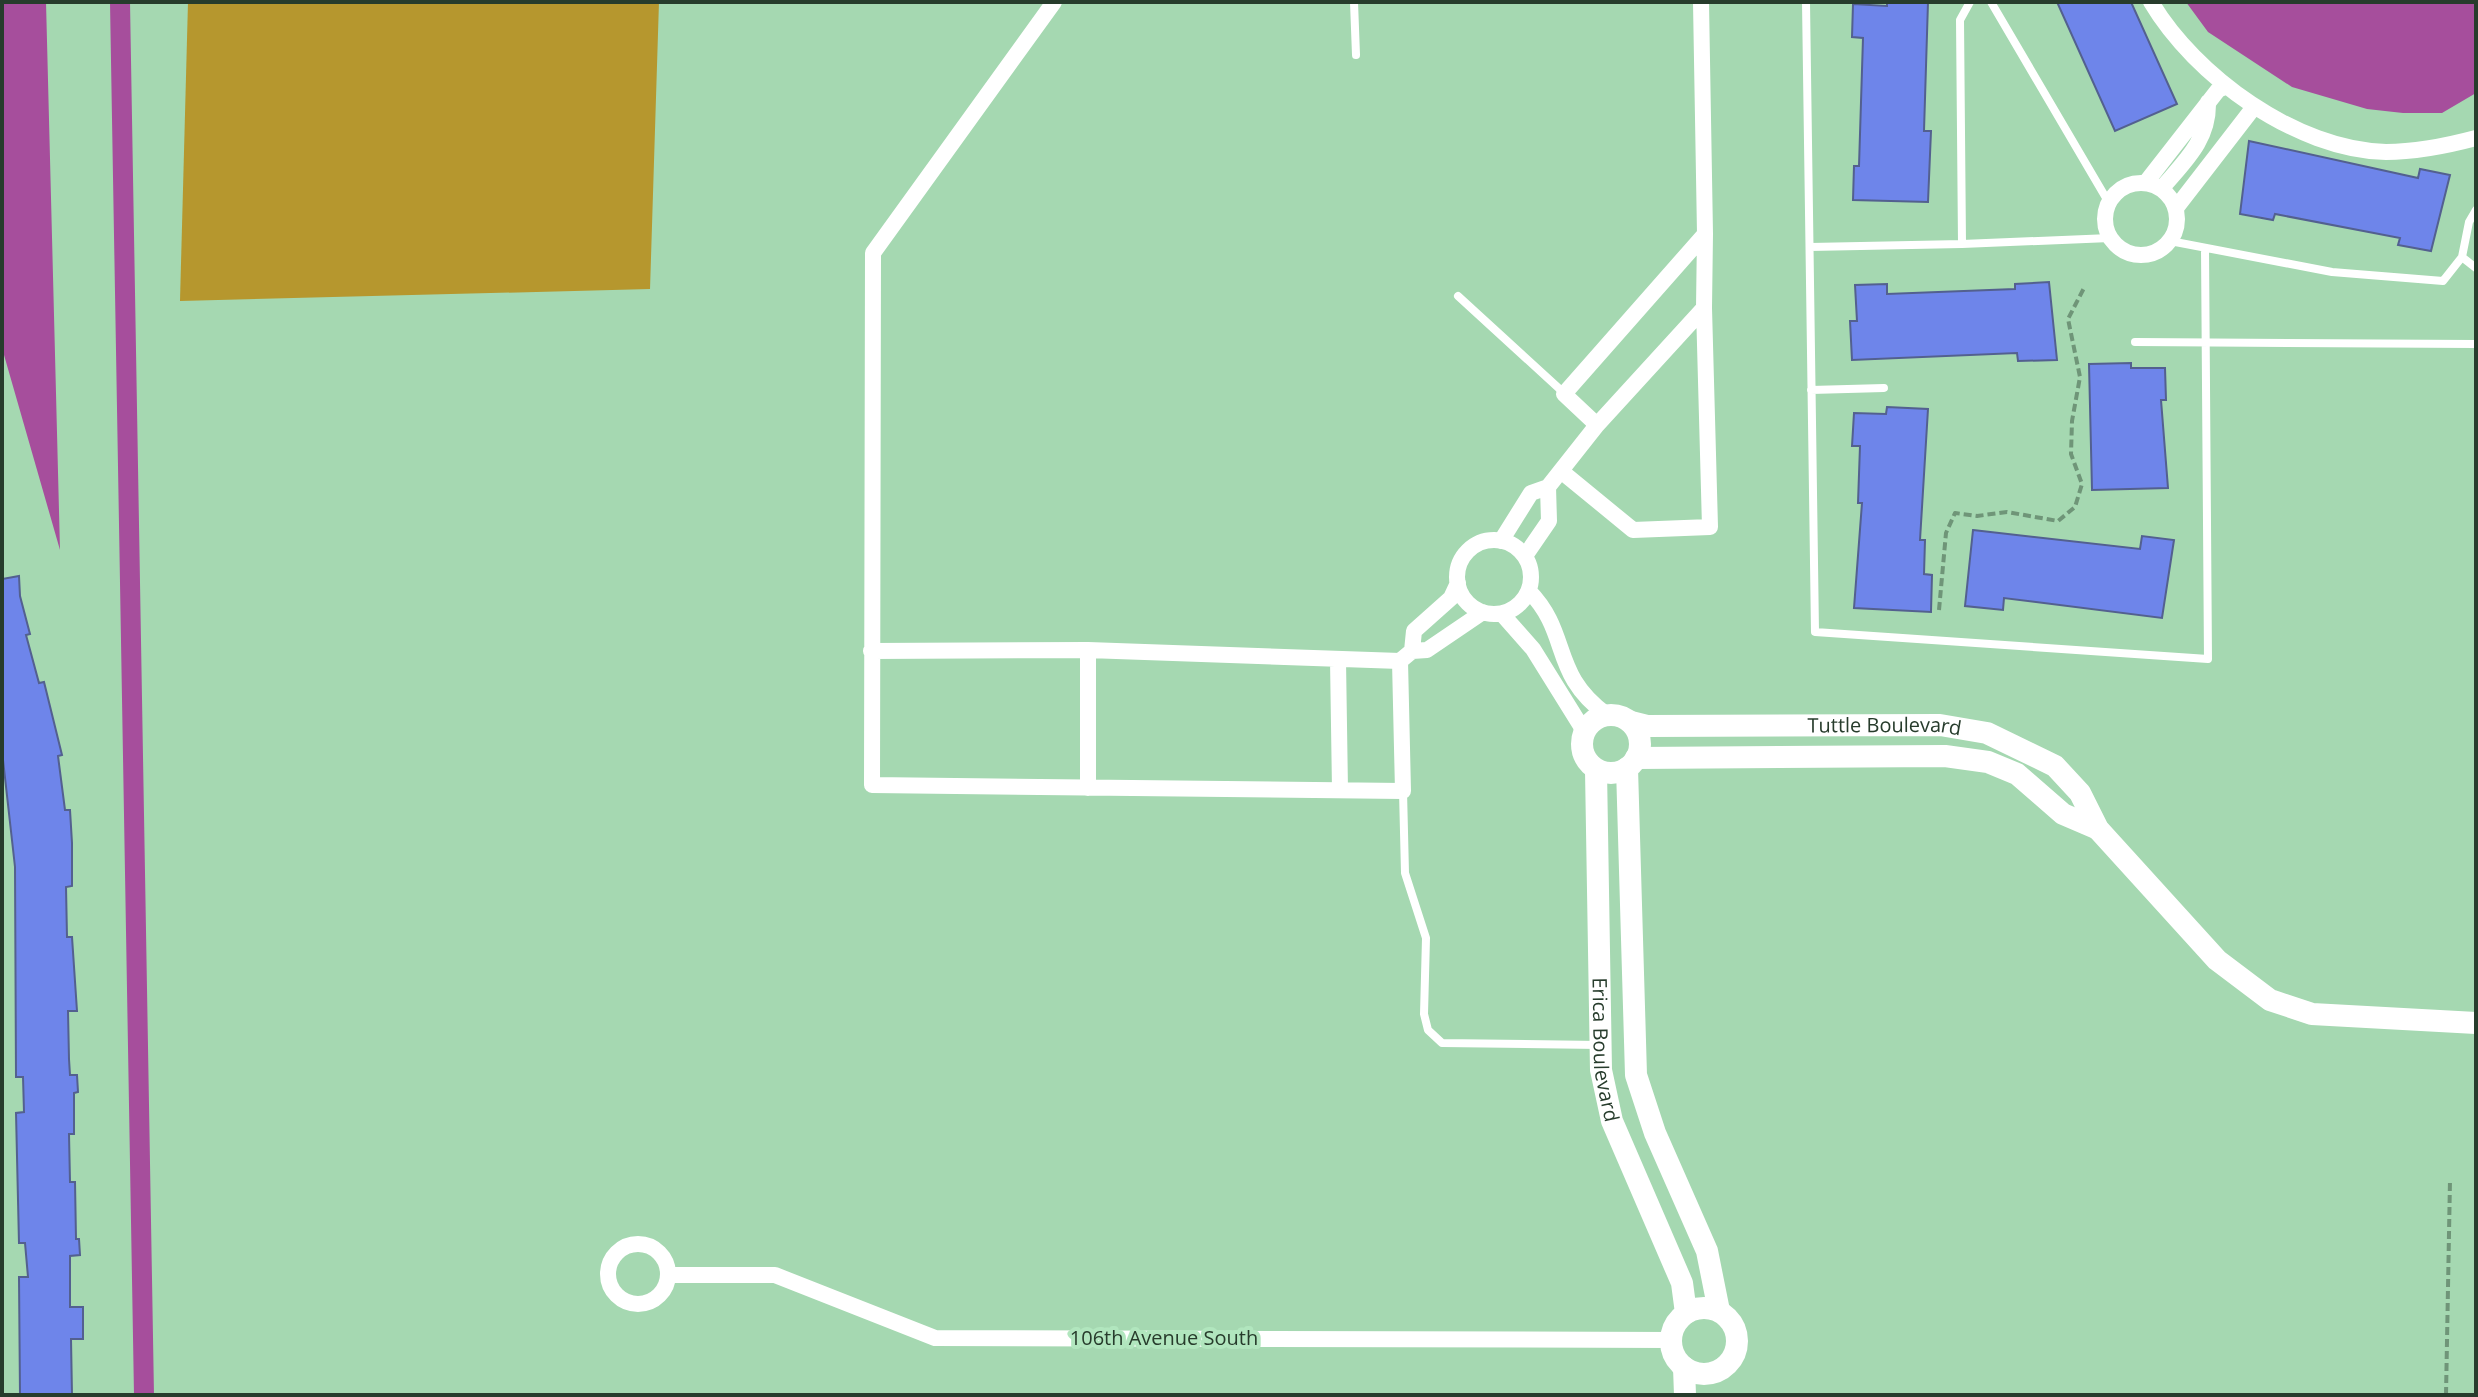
<svg xmlns="http://www.w3.org/2000/svg" width="2478" height="1397" font-family="'Open Sans',sans-serif">
	<style>
		.green { fill: #b6972e }
		.water { fill: #a64e9c }
		.lines { fill: none; stroke-linecap: round; stroke-linejoin: round }
		.canal { stroke: #a64e9c; stroke-width: 20 }
		.building { fill: #6e85ea; stroke: #53608f; stroke-width: 2 }
		.path { stroke: #6f9578; stroke-width: 4; stroke-dasharray: 8 4; stroke-linecap: butt }
		.lane { stroke: #fff; stroke-width: 8 }
		.street { stroke: #fff; stroke-width: 16 }
		.secondary { stroke: #fff; stroke-width: 22 }
		.labels { text-anchor: middle; stroke-width: 8; stroke-linejoin: round; paint-order: stroke }
		.street-label { font-size: 20px; fill: #273c2c; stroke: #b1e6be }
	</style>
	<rect width="100%" height="100%" fill="#a5d8b1"/>
	<path class="green" d="M188,2H659L650,289L180,301Z"/>
	<path class="water" d="M2,2H46L60,550L2,348Z
		M2186,2H2476V93L2442,113H2403L2367,109L2292,87L2208,32Z"/>
	<g class="lines">
		<path class="canal" d="M120,2L144,1395"/>
	</g>
	<path class="building" d="M1887,2H1928L1924,131H1931L1928,202L1853,200L1854,166H1859L1863,38L1852,37L1853,4L1887,6Z
		M2057,2H2131L2177,104L2115,131Z
		M2249,141L2418,178L2420,169L2450,175L2431,251L2398,245L2400,238L2275,214L2273,220L2240,214Z
		M2049,282L2057,360L2018,361L2017,353L1852,360L1850,321H1857L1855,285L1887,284V294L2015,289V284Z
		M2131,363V368H2165L2166,400H2161L2168,488L2092,490L2089,364Z
		M1887,407L1928,409L1920,540H1925L1924,574L1932,575L1931,612L1854,608L1862,503H1858L1860,446H1852L1854,413L1886,414Z
		M1973,530L2140,549L2142,536L2174,540L2162,618L2004,598L2003,610L1965,606Z
		M19,576L20,596L30,634L26,635L39,683L44,682L62,755L58,756L65,810H70L72,843V886L66,887L67,937H72L77,1011H68L69,1059L70,1075H77L78,1092L74,1093V1134H69L70,1182H75L76,1239H79L80,1255L70,1256V1307H83V1339H71L72,1395H20L19,1277H28L25,1243H19L16,1113L24,1112L23,1077H16L15,867L2,751V579Z"/>
	<g class="lines">
		<path class="path" d="M1939,610L1946,533L1955,513L1977,516L2007,512L2058,521L2075,507L2082,484L2071,454L2072,421L2080,377L2068,319L2085,286
			M2446,1395L2450,1180"/>
		<path class="lane" d="M1354,2L1356,55
			M1806,2L1815,632L2208,659L2205,248
			M1991,2L2109,203
			M2170,241L2332,272L2443,281L2462,257L2469,222L2476,210
			M1962,244L2110,238
			M1810,247L1962,244L1960,20L1970,2
			M2462,257L2476,268
			M1458,296L1564,393
			M2135,342L2476,344
			M1811,390L1884,388
			M1403,791L1405,873L1426,938L1424,1014L1428,1030L1442,1043L1600,1045"/>
		<path class="street" d="M1701,2L1705,234
			M2151,2C2195,76 2296,150 2386,152C2417,152 2446,146 2476,138
			M2147,181L2218,90L2225,87
			M2105 219a36 36 0 1 1 72 0a36 36 0 1 1-72 0Z
			M2162,188C2185,161 2209,140 2208,102
			M2176,208L2254,107
			M1561,471L1633,530L1710,527L1704,308
			M1457 577a37 37 0 1 1 74 0a37 37 0 1 1-74 0Z
			M1501,541L1531,493L1548,487L1597,425L1704,308L1705,234L1564,394L1597,425
			M1525,556L1549,521L1548,487
			M1529,591C1571,634 1550,674 1607,715
			M1502,614L1533,649L1584,731
			M1088,650V788
			M871,651L1088,650L1400,661L1403,791L872,785L873,253L1054,2
			M1412,651L1414,631L1451,598L1458,583
			M1338,660L1340,790
			M1400,661L1412,651L1427,650L1483,612
			M608 1274a30 30 0 1 1 60 0a30 30 0 1 1-60 0Z
			M668,1275H775L935,1338L1671,1340"/>
		<g class="secondary">
			<circle cx="1611" cy="744" r="29"/>
			<path id="s1" d="M1631,722L1647,726L1940,725L1987,733L2055,766L2080,793L2098,829L2217,960L2270,1000L2312,1014L2476,1023"/>
			<path d="M1636,758L1945,756L1988,762L2017,774L2063,814L2098,829"/>
			<path d="M1627,768L1636,1075L1655,1133L1707,1251L1719,1311"/>
			<path id="s2" d="M1596,770L1601,1070L1612,1121L1682,1283L1686,1313"/>
			<circle cx="1704" cy="1341" r="33"/>
			<path d="M1684,1367L1685,1395"/>
		</g>
	</g>
	<g class="labels">
		<g class="street-label">
			<text dy="7" stroke="none"><textPath href="#s1" startOffset="254">Tuttle Boulevard</textPath></text>
			<text dy="7" stroke="none"><textPath href="#s2" startOffset="280">Erica Boulevard</textPath></text>
			<text x="1164" y="1345">106th Avenue South</text>
		</g>
	</g>
	<rect width="2478" height="1397" fill="none" stroke="#273c2c" stroke-width="8"/>
</svg>
